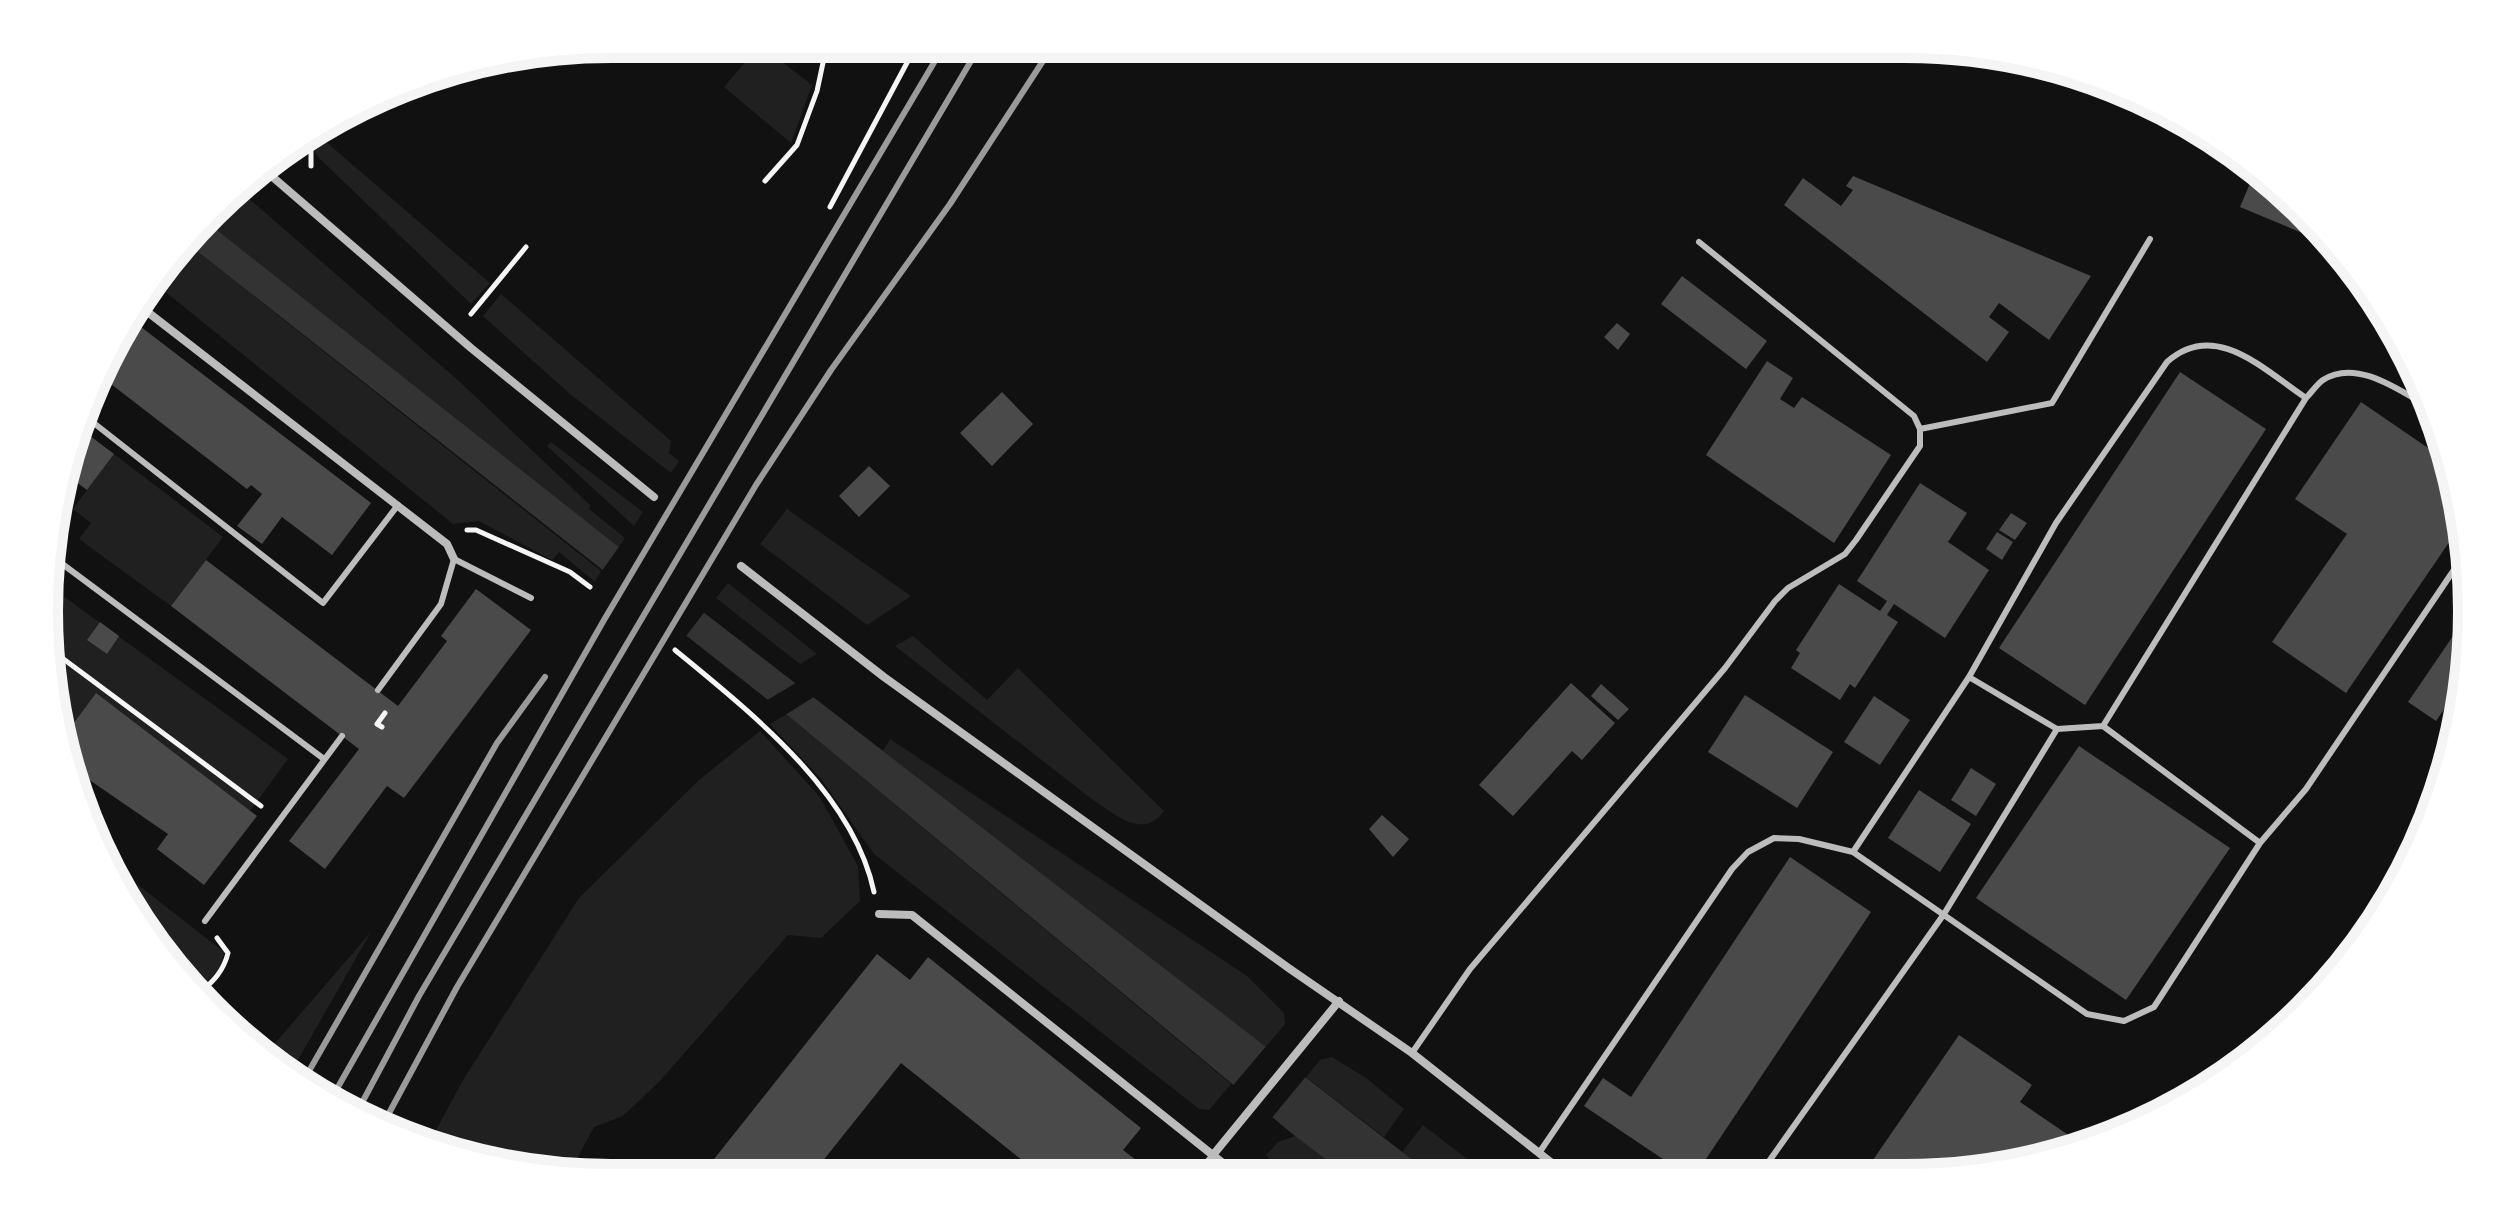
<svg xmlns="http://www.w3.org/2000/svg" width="2516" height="1222" font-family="Cabin,sans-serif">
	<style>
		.green { fill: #202020 }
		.water { fill: #333 }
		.pier { fill: #111 }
		.building { fill: #4a4a4a }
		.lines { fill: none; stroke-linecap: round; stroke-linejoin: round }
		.path { stroke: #f5f5f5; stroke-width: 5 }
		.service { stroke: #bcbcbc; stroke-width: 6 }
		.minor { stroke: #bcbcbc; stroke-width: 8 }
		.rail { stroke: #9a9a9a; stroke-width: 6 }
		.rim { fill: none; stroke: #f5f5f5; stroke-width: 10 }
	</style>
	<rect width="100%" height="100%" fill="#111"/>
	<path class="green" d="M760,45L812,85L791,143L724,87Z
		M325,141L490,283L471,304L319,158L314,151Z
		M239,190L460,382L590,505L589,509L625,538L619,547L208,223Z
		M188,244L601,571L595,582L559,552L552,560L479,521L453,524L153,282Z
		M501,294L671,441L669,453L679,461L671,473L570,394L483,316Z
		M551,442L643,512L634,526L547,446Z
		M114,454L223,537L171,606L79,539L91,523L73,509Z
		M787,509L911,596L867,625L760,544Z
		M53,569L63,582L59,593L288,759L250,811L95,694L64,736L49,685Z
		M728,583L817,654L800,664L716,598Z
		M913,636L987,700L1018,668L1164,811C1143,840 1116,815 1093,800L895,646Z
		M786,714L1231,1084L1209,1110L1199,1109L874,854L821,779L770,724Z
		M760,731L819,796L858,866L860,901L821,938L788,935L660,1081L623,1116L594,1127L578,1157L575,1174L500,1167L428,1145L463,1080L579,898L699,780Z
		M890,739L1247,976L1284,1013L1285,1024L1266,1047L883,751Z
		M101,856L224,952L221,968L196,992Z
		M371,932L290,1074L289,1076L264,1056Z
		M1332,1057L1366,1078L1404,1109L1384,1137L1306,1077L1320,1060Z
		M1423,1125L1488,1175H1432L1402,1152Z
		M1295,1136L1346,1175L1285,1176L1266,1155L1278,1142Z"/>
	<path class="water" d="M208,223L619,547L1432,1175H1346L1295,1136L786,714L188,244Z"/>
	<path class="pier" d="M621,544L706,610L683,640L599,575Z
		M799,681L817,695L782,717L764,702Z
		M1268,1044L1308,1074L1270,1120L1230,1089Z"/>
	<path class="building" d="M2256,169L2306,210L2336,247L2240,207Z
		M1853,176L2091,276L2049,340L1999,303L1989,317L2009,332L1987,362L1784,205L1803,178L1841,206L1853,190L1846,186Z
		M1682,276L1767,341L1746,369L1661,304Z
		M128,317L371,503L332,555L282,517L262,544L237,526L262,494L251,485L247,489L98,374Z
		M1617,323L1630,334L1618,350L1604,337Z
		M1767,361L1793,378L1780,399L1794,408L1802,397L1891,455L1834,543L1706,455Z
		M2180,372L2266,429L2085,705L1999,648Z
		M1002,392L1033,424L992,466L960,433Z
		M2361,402L2450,463L2463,522L2346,693L2272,642L2347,534L2295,499Z
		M77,426L114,454L87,490L63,472Z
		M869,466L890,486L859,517L839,496Z
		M1920,483L1967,513L1948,542L1989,570L1945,638L1894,604L1887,615L1898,622L1855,688L1850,684L1840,700L1791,668L1800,653L1796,650L1839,584L1880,611L1887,601L1857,581Z
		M2011,513L2027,523L2015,540L1999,530Z
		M1997,532L2013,542L2002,560L1986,549Z
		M206,560L398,706L447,641L441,636L476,589L531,630L404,798L387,786L325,869L289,841L359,749L171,606Z
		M2472,608L2465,679L2436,721L2408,702Z
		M100,622L119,636L107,654L87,640Z
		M1571,683L1615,723L1582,760L1572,751L1513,816L1479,785Z
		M1601,684L1629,709L1618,720L1591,696Z
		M96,693L257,816L204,885L157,849L168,834L88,779L81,789L64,736Z
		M1745,695L1833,752L1797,808L1708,752Z
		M1874,696L1910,720L1880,765L1844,742Z
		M2079,746L2230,848L2126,1000L1976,898Z
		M1971,768L1996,784L1976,816L1951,800Z
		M1919,790L1971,824L1940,872L1888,838Z
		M1382,815L1409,839L1393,857L1369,829Z
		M1790,857L1871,912L1696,1174H1685L1584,1106L1603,1078L1631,1097Z
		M877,954L910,980L928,957L1141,1128L1123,1150L1150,1171L1145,1176H1035L1038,1173L901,1063L810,1177L699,1178Z
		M1959,1035L2032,1085L2020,1102L2083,1145L1979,1173H1864Z"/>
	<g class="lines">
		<path class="path" d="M311,166V147L330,127
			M765,181L797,145L817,91L827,44
			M830,207L917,44
			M471,314L526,247
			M467,530H476L570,572L590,587
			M50,649L261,806
			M675,650C750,712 853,792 874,892
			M382,727L377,724L385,713
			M198,995C212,982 223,973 228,953L217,938"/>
		<path class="service" d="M728,44L738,53
			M2306,398C2311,393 2317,384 2323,380C2358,357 2404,394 2434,410
			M81,413L323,603L398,505
			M1920,429L2052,403L2150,239
			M53,557L324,759
			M1969,677L2057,729
			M378,690L441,604L454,559L531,598
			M2103,726L2260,843
			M205,921L342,736
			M1412,1053L1470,969L1725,668L1775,601L1788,588L1845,554L1856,540L1920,446V429L1914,416L1699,242
			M1539,1153L1732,869L1748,852L1774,838L1799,839L1853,852L2087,1014L2124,1021L2154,1007L2260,843L2306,789L2466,552
			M1760,1174L1944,914L2057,729L2103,726L2306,398C2264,370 2215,319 2167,362L2056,523L1969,677L1853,852
			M1195,1176L1213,1155"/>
		<path class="minor" d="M261,167L471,348L654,497
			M136,303L447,544L454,559
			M741,566L884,677L1290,969L1412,1053L1567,1175
			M879,914L912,915L1239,1176
			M1213,1155L1339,1001"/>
		<path class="rail" d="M301,1085L497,743L545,677
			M330,1101L604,620L945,44
			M356,1114L419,996L981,44
			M381,1128L457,987L756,485L831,370L950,204L1054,44"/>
	</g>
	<path d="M0 0H2516V1222H0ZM611 58H1905A553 553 0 0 1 2458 611V611A553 553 0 0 1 1905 1164H611A553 553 0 0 1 58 611V611A553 553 0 0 1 611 58Z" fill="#fff" fill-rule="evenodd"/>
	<path class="rim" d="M611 58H1905A553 553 0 0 1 2458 611V611A553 553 0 0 1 1905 1164H611A553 553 0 0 1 58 611V611A553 553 0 0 1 611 58Z"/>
</svg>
